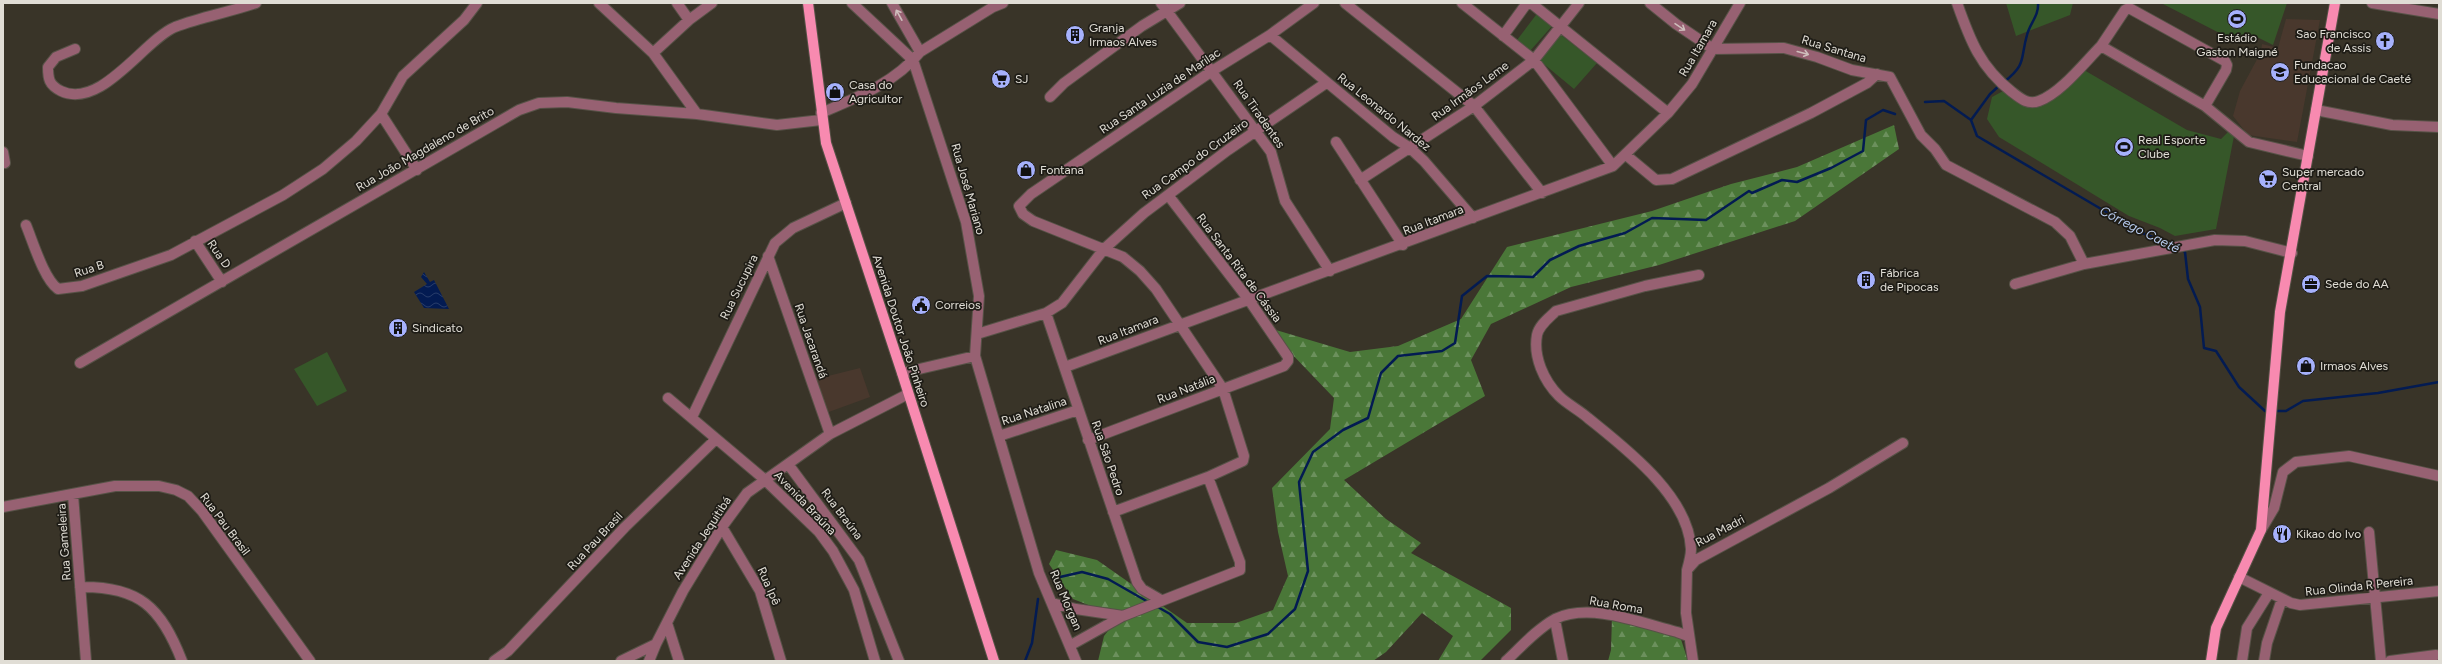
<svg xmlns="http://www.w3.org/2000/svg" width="2442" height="664" font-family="Figtree,sans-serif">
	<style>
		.education { fill: #49382d }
		.green { fill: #365729 }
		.forest { fill: url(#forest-firs) }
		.water { fill: url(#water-waves) }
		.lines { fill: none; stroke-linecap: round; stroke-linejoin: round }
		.stream { stroke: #031b52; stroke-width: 2.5 }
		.minor-casing { stroke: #575247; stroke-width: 12 }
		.major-casing { stroke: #575247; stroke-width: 12 }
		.minor { stroke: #976172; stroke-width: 10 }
		.major { stroke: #f88ab0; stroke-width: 10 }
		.oneway { stroke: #cebebc }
		.labels { text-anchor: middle; stroke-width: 3.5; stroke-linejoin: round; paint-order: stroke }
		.poi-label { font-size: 12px; fill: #e0ddd5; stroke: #1e1c16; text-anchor: start }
		.street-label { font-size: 12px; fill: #e0ddd5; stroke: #1e1c16 }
		.water-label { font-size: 13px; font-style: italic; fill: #b8ccef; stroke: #1e1c16 }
	</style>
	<defs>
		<pattern id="forest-firs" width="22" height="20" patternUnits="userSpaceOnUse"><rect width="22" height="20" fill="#4a7738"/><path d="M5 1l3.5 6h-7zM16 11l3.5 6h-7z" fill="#6c905d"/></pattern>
		<pattern id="water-waves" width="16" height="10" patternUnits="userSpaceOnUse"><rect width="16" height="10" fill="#031b52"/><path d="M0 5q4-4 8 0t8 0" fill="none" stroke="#273c6a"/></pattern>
	</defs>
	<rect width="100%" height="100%" fill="#393428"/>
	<path class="education" d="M2286,19L2320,20L2297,142L2248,135L2233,116L2240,91L2261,52L2262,44L2278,48Z
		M860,368L870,397L826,413L816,379Z"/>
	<path class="green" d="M2006,3H2073L2070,15L2016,36Z
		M2161,3H2287L2273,45L2253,35L2237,42Z
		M1539,11L1553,25L1530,51L1517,40Z
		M1561,35L1597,63L1574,89L1539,60Z
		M2084,70L2187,130L2221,139L2228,132L2234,136L2216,229L2175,236L2160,228L2129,216L1999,137L1987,119L1992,97L2005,90L2016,100L2035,107L2044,103Z
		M327,352L347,391L317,406L294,369Z"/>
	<path class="forest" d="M1894,125L1899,149L1795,221L1659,265L1571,287L1491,324L1471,360L1485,396L1344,480L1386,519L1421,543L1411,553L1511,608V630L1480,661H1438L1453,636L1422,613L1386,652L1373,661H1098L1104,636L1119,617L1073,599L1049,564L1056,550L1097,560L1187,623H1236L1273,610L1288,576L1278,532L1272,488L1330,429L1334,398L1266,327L1350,352L1398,346L1461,319L1507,247L1652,211L1731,184L1797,167Z
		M1612,617L1678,630L1688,661H1608L1611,650Z"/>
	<path class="water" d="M424,272L430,282L434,280L449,309L424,308L414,292L427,284L421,277Z"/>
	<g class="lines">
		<path class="stream" d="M2004,82C2027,64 2020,59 2027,35C2030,23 2039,16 2038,3
			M2000,85L1990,94L1971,120L1977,136L2142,233L2172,244
			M1925,102L1944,101L1971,120
			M2182,250L2185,252L2188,279L2200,307L2204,348L2216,351L2239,387L2265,411H2269
			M2274,411H2286L2303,401L2378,393L2439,382
			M1060,577L1082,572L1108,579L1150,603
			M1156,606L1170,614L1198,642L1227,647L1268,634L1295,609L1308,571L1299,482L1313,452L1343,430L1368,418L1381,373L1398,356L1442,351L1455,343L1462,296L1487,276L1533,277L1550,260L1579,246L1625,233L1652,218L1706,220L1749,191L1752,193L1782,180L1797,182L1831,168L1863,151L1866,120L1883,110L1895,114
			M1025,661L1032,643L1038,599"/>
		<defs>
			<path id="minor" d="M599,3L653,53L697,114
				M677,3L689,20
				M852,3L913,60L966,222L979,296L975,356L1039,573L1076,661
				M892,3L920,52
				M1161,3L1271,152L1285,201L1330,271
				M1345,3L1474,106L1542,193
				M1462,3L1534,60L1613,166
				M1531,3L1668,113
				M1650,3L1676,24L1713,49L1784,48L1817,57L1852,70L1890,77L1921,135L1935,149L1946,165L2055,222L2070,236L2084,264
				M1957,3C1970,40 1980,67 2012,92C2021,99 2028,105 2039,101C2061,93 2085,62 2101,46L2205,106L2249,142L2308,156
				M2372,3L2439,14
				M1270,35L1393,137L1410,148L1424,161L1473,218
				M1503,36L1527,3
				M2101,46L2125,10L2129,8L2225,61L2227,65L2226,70L2205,106
				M75,49L56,57L48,67C48,79 49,85 61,91C101,110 144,40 175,27C201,17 230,12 256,3
				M653,53L689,20L712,3
				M1050,97L1064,83L1142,26L1180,3
				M2316,110L2392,125L2439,127
				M821,113C856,98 895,83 920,52L993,7L1003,3
				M381,114L417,170
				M1336,142L1403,245
				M3,152L5,163
				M1626,155L1656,180L1672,179L1811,113L1867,83L1877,74
				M1360,180L1474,106L1534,60L1579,3
				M26,225C33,242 44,279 58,289L82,286L171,255L283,195L323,169L356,141L381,114L403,76L464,20L477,3
				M195,241L222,282
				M768,256L830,434
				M2015,284L2084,264L2215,240L2245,241L2292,253
				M1046,313L1137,582L1142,589L1161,600
				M977,334L1046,313L1062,303L1104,249L1144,213L1228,150L1326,83
				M80,363L519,110L539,103L567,102L616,108L697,114L777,125L821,120
				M1065,367L1613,166L1668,113L1692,84L1740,3
				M902,373L975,356
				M668,398L764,479L819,532L833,551L854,590L875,661
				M692,417L775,243L793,228L846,203
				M999,436L1078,410
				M1088,440L1284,366L1288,361V357L1249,300L1168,195
				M788,464L859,560L899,661
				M73,495L86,661
				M3,507L115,486H159L176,490L188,496L202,511L310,661
				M1113,512L1208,477L1243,461L1244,456L1223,389L1156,289L1140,271L1123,257L1033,221L1023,214L1019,206L1031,194L1212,71L1270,35L1314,3
				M722,527L760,591L781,661
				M2261,530L2274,508L2283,472L2296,462L2349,456L2439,476
				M2369,532L2381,661
				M1687,570C1689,563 1691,556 1691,549C1689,496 1625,448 1588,418C1579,410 1567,404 1559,396C1544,381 1533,357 1537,335C1539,325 1549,318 1556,311L1645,286L1699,275
				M2239,577L2291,603L2300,605L2439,591
				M80,587C139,586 161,607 182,661
				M1052,603L1076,609L1123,616
				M1555,620L1563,661
				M667,623L679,661
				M1071,645L1123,616L1240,570V562L1208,477
				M494,661L508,651L625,527L716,439
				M621,661L656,644
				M649,661L656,644L683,591L722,527L747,493L830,434L908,394
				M1506,661C1521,647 1537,629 1555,619C1590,602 1641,623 1677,632L1688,636
				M1693,661L1686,613L1687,570L1696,560L1829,488L1903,443
				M2242,661L2247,628L2269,593
				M2264,661L2267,643L2282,599
				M2390,661L2436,655"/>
			<path id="major" d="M808,3L826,143L902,373L994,661
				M2211,661L2216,628L2261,530L2280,312L2335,3"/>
		</defs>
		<use href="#minor" class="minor-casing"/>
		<use href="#major" class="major-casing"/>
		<use href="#minor" class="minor"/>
		<use href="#major" class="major"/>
	</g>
	<defs><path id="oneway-shaft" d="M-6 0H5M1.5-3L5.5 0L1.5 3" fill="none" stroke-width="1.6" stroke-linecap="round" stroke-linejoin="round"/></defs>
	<g class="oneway">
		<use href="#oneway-shaft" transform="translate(899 15) rotate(-119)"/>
		<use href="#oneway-shaft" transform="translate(1680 27) rotate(34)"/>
		<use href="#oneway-shaft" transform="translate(1803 53) rotate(15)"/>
	</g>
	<defs>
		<symbol id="stadium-disc" viewBox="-11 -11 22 22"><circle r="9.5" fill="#a6b1fc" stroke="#1e1c16"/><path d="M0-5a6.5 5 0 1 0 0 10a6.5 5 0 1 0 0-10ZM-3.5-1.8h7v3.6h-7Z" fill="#111"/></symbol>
		<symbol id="building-disc" viewBox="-11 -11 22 22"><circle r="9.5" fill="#a6b1fc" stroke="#1e1c16"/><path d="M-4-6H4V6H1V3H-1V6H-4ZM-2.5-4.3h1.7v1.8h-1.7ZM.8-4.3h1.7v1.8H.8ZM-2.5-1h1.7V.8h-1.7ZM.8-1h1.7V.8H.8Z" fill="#111"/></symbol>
		<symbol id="church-disc" viewBox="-11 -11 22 22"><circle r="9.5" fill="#a6b1fc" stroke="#1e1c16"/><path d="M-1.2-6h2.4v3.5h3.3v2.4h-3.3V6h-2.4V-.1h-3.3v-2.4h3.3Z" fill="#111"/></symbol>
		<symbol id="school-disc" viewBox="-11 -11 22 22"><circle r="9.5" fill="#a6b1fc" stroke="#1e1c16"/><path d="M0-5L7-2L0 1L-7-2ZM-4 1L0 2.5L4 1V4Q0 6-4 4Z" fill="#111"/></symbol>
		<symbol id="supermarket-disc" viewBox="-11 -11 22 22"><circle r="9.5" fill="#a6b1fc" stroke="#1e1c16"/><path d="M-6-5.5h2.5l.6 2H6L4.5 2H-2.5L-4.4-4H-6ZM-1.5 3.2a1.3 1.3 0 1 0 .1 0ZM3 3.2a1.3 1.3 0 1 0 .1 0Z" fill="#111"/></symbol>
		<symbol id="shop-disc" viewBox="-11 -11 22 22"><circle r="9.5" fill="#a6b1fc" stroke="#1e1c16"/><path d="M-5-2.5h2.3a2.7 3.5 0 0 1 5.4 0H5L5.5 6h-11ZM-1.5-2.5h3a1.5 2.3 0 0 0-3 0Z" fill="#111"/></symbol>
		<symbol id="office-disc" viewBox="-11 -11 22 22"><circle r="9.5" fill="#a6b1fc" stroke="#1e1c16"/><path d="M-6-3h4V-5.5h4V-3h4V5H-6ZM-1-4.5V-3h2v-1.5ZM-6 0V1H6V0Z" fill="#111"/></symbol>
		<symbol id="civic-disc" viewBox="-11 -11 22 22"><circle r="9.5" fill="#a6b1fc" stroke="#1e1c16"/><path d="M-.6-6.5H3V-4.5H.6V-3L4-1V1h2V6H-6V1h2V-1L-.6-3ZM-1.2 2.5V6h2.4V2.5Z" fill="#111"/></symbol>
		<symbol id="restaurant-disc" viewBox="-11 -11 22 22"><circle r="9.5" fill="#a6b1fc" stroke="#1e1c16"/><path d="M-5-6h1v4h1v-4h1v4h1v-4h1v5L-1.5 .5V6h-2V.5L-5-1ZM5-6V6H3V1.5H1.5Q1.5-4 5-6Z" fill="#111"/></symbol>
	</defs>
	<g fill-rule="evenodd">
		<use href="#stadium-disc" x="2226" y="8" width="22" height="22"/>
		<use href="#building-disc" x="1064" y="24" width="22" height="22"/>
		<use href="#church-disc" x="2374" y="30" width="22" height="22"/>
		<use href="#school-disc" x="2269" y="61" width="22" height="22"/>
		<use href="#supermarket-disc" x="990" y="68" width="22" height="22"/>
		<use href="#shop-disc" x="824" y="81" width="22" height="22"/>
		<use href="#stadium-disc" x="2113" y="136" width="22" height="22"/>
		<use href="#shop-disc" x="1015" y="159" width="22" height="22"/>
		<use href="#supermarket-disc" x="2257" y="168" width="22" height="22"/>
		<use href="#building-disc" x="1855" y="269" width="22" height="22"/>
		<use href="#office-disc" x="2300" y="273" width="22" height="22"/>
		<use href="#civic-disc" x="910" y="294" width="22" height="22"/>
		<use href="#building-disc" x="387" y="317" width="22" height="22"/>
		<use href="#shop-disc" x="2295" y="355" width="22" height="22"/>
		<use href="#restaurant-disc" x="2271" y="523" width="22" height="22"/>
	</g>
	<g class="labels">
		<g class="poi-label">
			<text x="1089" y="32">Granja<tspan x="1089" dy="14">Irmaos Alves</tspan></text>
			<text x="2371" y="38" text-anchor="end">Sao Francisco<tspan x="2371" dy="14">de Assis</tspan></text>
			<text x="2237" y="42" text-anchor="middle">Estádio<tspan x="2237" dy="14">Gaston Maigné</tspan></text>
			<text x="2294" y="69">Fundacao<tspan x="2294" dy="14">Educacional de Caeté</tspan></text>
			<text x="1015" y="83">SJ</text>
			<text x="849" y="89">Casa do<tspan x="849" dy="14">Agricultor</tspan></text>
			<text x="2138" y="144">Real Esporte<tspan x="2138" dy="14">Clube</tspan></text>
			<text x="1040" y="174">Fontana</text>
			<text x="2282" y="176">Super mercado<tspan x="2282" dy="14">Central</tspan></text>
			<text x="1880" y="277">Fábrica<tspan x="1880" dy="14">de Pipocas</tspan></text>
			<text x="2325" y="288">Sede do AA</text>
			<text x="935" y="309">Correios</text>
			<text x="412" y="332">Sindicato</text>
			<text x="2320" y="370">Irmaos Alves</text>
			<text x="2296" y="538">Kikao do Ivo</text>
		</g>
		<g class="street-label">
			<text transform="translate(1698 48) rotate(-60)" y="4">Rua Itamara</text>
			<text transform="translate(1834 49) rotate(17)" y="4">Rua Santana</text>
			<text transform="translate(1160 91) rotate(-34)" y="4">Rua Santa Luzia de Marilac</text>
			<text transform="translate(1470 91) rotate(-36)" y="4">Rua Irmãos Leme</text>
			<text transform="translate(1384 112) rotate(39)" y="4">Rua Leonardo Nardez</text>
			<text transform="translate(1259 114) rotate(55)" y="4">Rua Tiradentes</text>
			<text transform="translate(425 149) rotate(-30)" y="4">Rua João Magdaleno de Brito</text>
			<text transform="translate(1195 159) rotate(-36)" y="4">Rua Campo do Cruzeiro</text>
			<text transform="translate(968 189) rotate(74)" y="4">Rua José Mariano</text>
			<text transform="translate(1433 220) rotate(-21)" y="4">Rua Itamara</text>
			<text transform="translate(219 254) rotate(56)" y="4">Rua D</text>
			<text transform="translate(1239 268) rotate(53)" y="4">Rua Santa Rita de Cássia</text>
			<text transform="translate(89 269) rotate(-18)" y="4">Rua B</text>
			<text transform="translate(739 287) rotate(-64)" y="4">Rua Sucupira</text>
			<text transform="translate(1128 330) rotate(-21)" y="4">Rua Itamara</text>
			<text transform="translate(901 331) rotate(72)" y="4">Avenida Doutor João Pinheiro</text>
			<text transform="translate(811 341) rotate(71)" y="4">Rua Jacarandá</text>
			<text transform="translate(1186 389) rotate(-21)" y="4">Rua Natália</text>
			<text transform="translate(1034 411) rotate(-18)" y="4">Rua Natalina</text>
			<text transform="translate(1108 458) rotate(71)" y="4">Rua São Pedro</text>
			<text transform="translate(805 503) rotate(46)" y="4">Avenida Braúna</text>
			<text transform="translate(842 514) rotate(53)" y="4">Rua Braúna</text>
			<text transform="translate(225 524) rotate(53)" y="4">Rua Pau Brasil</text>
			<text transform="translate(1720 531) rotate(-28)" y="4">Rua Madri</text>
			<text transform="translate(702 538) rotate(-57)" y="4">Avenida Jequitibá</text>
			<text transform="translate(595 541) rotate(-47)" y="4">Rua Pau Brasil</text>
			<text transform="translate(64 542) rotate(-94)" y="4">Rua Gameleira</text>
			<text transform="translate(769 586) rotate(66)" y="4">Rua Ipê</text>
			<text transform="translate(2359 586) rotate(-6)" y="4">Rua Olinda R Pereira</text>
			<text transform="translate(1066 600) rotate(67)" y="4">Rua Morgan</text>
			<text transform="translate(1616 605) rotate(10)" y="4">Rua Roma</text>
		</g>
		<g class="water-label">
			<text transform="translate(2140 229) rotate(27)" y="5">Córrego Caeté</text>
		</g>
	</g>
	<rect width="2442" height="664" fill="none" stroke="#e0ddd5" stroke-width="8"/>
</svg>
